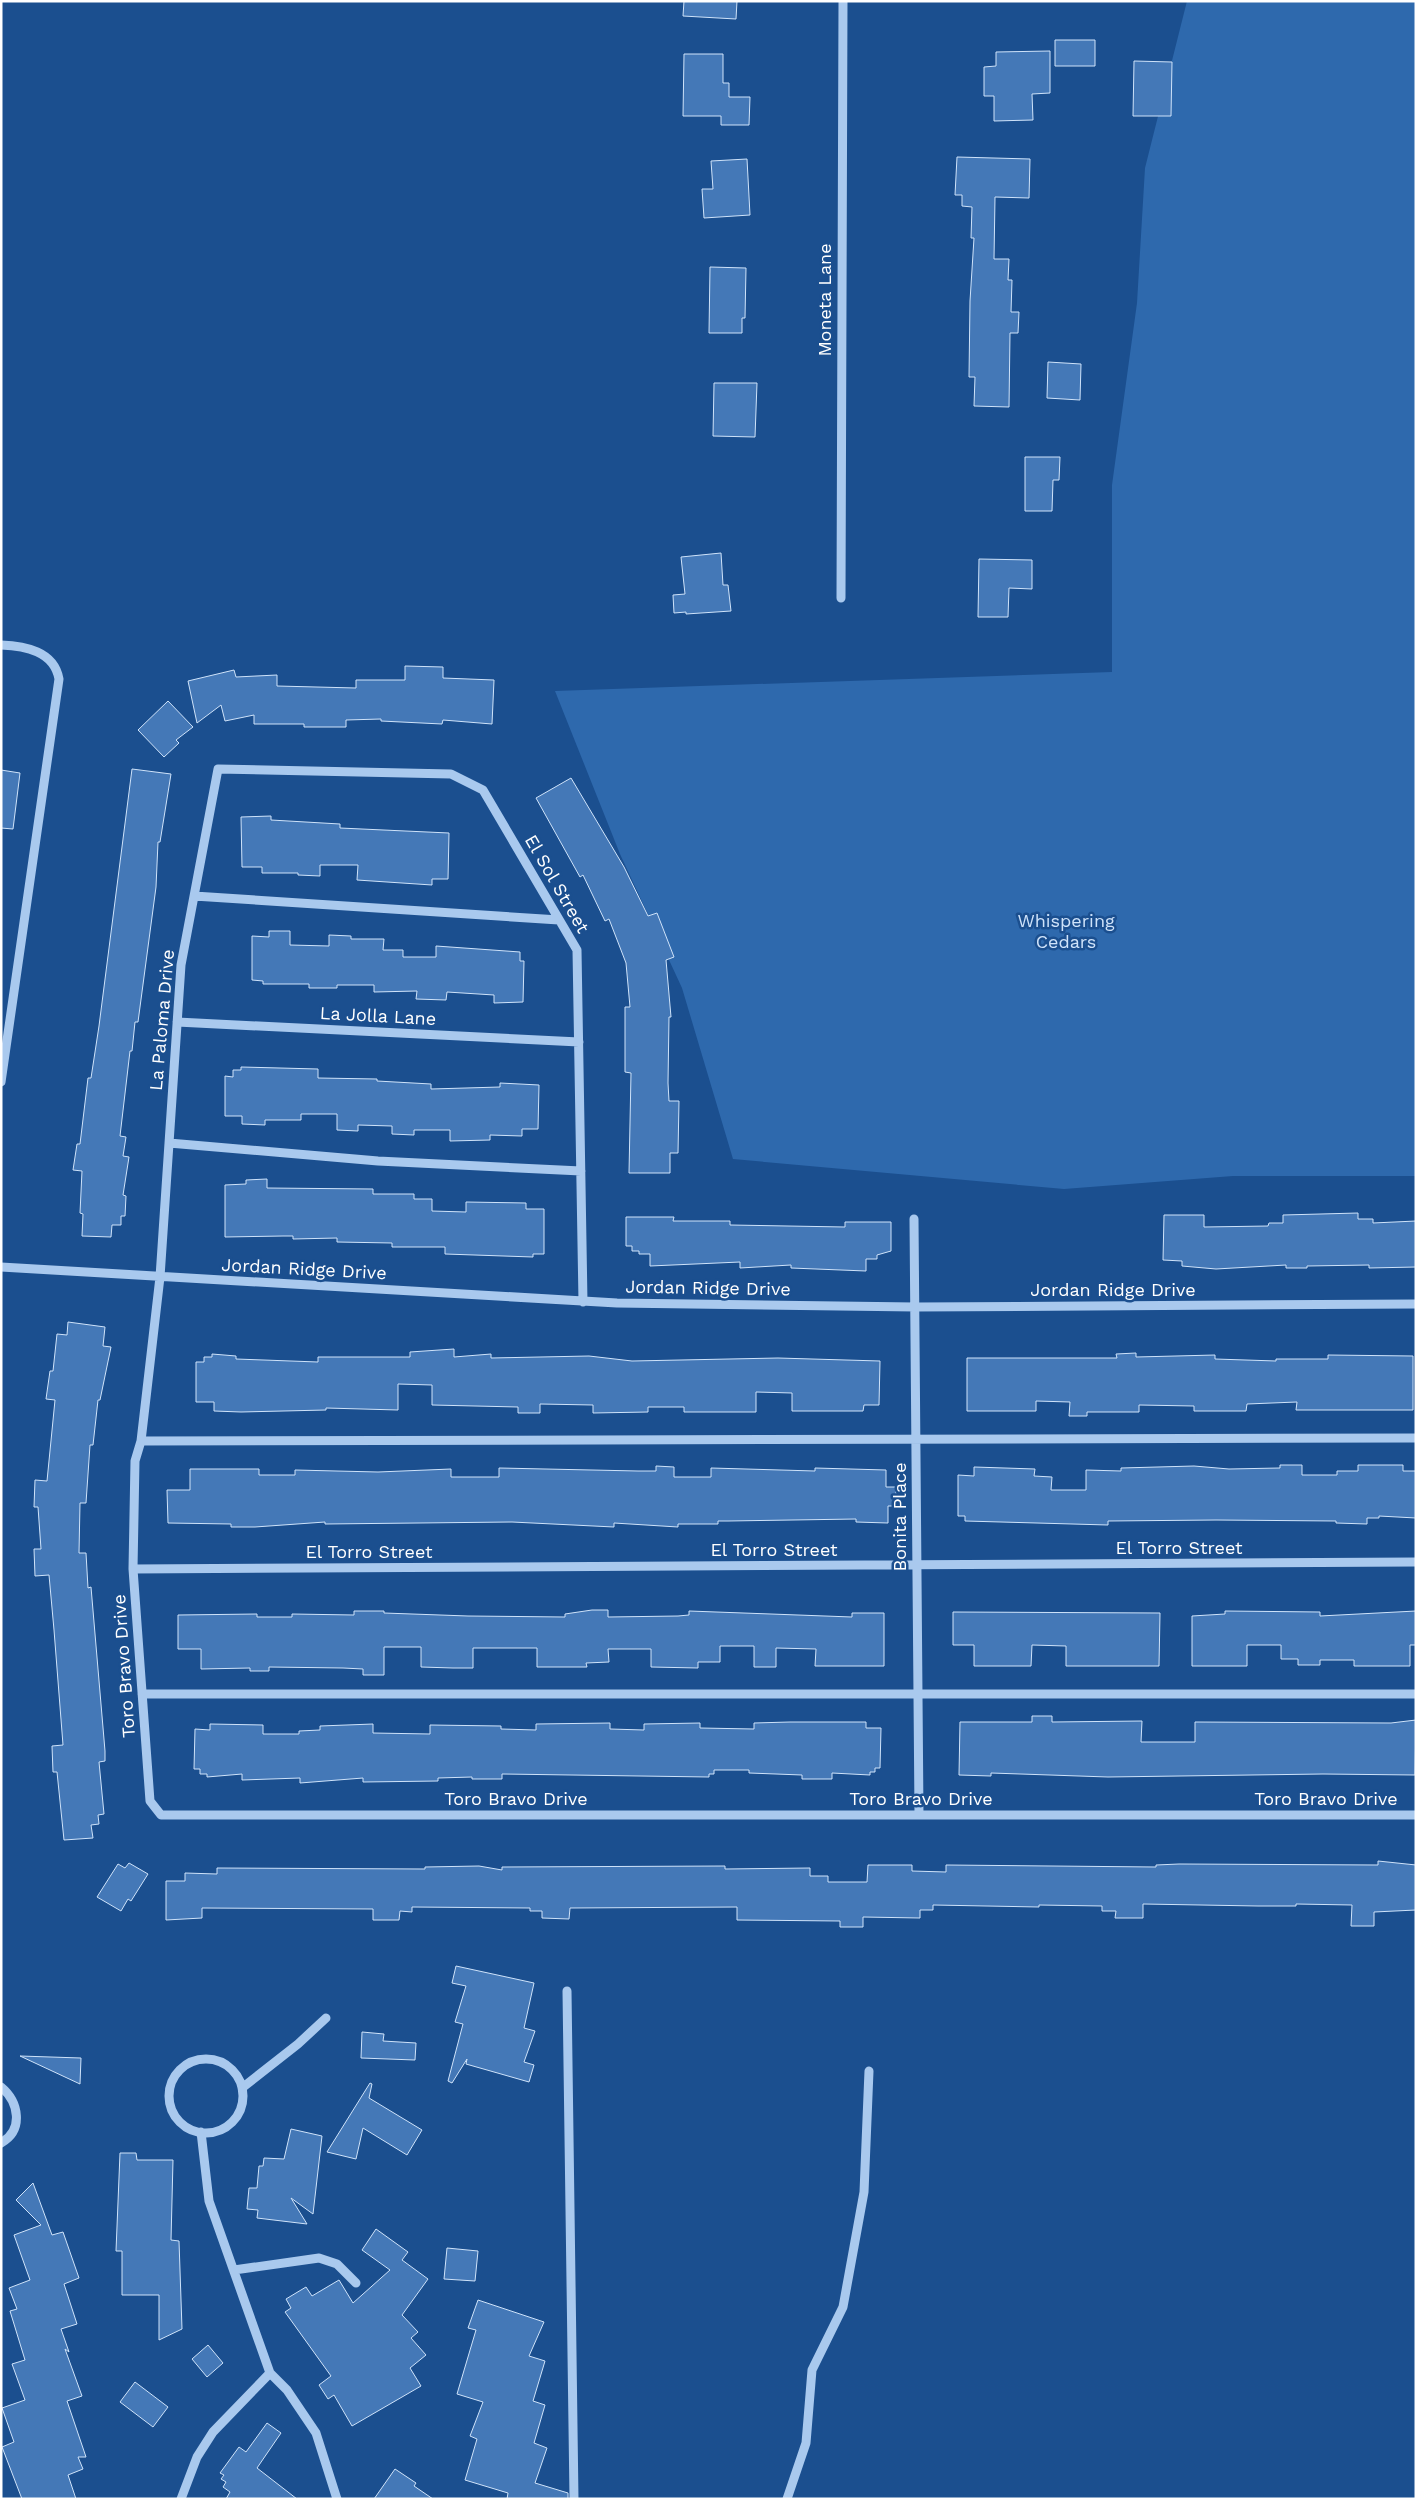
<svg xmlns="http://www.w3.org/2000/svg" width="1417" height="2500" font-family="'Work Sans',sans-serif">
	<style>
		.green { fill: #2e69ad }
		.building { fill: #4478b7; stroke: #cfe3fa }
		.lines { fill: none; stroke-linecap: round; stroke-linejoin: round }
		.minor { stroke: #a9c9ee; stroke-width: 9 }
		.labels { text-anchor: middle; stroke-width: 5; stroke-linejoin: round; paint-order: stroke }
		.street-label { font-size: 18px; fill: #fff; stroke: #1b4f8f }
		.park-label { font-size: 18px; fill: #cfe3fa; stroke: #1b4f8f }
	</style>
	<rect width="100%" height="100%" fill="#1b4f8f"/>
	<path class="green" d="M1187,1H1416V1176H1233L1064,1189L733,1159L682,988L620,854L555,691L1112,672V485L1137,303L1145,168Z"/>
	<path class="building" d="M684,1H737L736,19L683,16Z
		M1055,40H1095V66H1055Z
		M1050,51V93L1032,94L1033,120L994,121V96H984V67L996,66V52Z
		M684,54H723V83H729V97H750L749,125H721V116H683Z
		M1134,61L1172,62L1171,116H1133Z
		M957,157L1030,159L1029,198L995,197L994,259H1009L1008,280H1012L1011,312H1019L1018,333H1010L1009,407L974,406L975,377H969L970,301L974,238H971L972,207L962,206V195H955Z
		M747,159L750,215L704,218L702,189H713L711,161Z
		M710,267L746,268L745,318H742V333H709Z
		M1048,362L1081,364L1080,400L1047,398Z
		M714,383H757L755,437L713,436Z
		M1025,457H1060L1059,480H1053L1052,511H1025Z
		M721,553L723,585H728L731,611L686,614V612L674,613L673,595L685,594L681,557Z
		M979,559L1032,560V589L1009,588L1008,617H978Z
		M405,666L443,667V678L494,680L492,724L443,720L442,724L381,721V719L346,720V727H304V724H254V715L225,721L221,705L197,723L188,681L234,670L236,677L277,675V686L356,688V680H405Z
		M168,701L193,727L176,740L179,743L164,757L138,730Z
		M132,769L171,774L160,842H158L156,887L138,1022H135L132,1051H130L120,1136L126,1137L123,1156L129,1157L123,1195L126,1196L125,1216H121V1225H112L111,1237L82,1236L83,1214L80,1213L82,1171L73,1170L77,1144H80L88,1078H91L99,1026Z
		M1,770L20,773L13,829L1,828Z
		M571,778L624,867L648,916L657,913L674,957L666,960L671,1017H669L668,1083L669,1101H679L678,1153H670V1173H629L631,1073L625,1072V1007H630L626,963L609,919L605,921L583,875L580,877L536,798Z
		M271,816V820L340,824V828L449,833L448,879H432V885L357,880L358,865H320V876L298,875V873H262V867H242L241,817Z
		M269,931H290V945L329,946V935L351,936V939H384L383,950H403V957H436V946L520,952V961H524L523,1002L494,1003V995L447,992L446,1000L416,999L417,991L374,992V985H337V988H309V984H263V981L252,980V936L269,937Z
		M241,1067L318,1069V1078L377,1079V1081L431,1084V1089L500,1087V1083L539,1085L538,1129H522V1136L490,1135V1140L450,1141V1130H414V1135L392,1134V1126L358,1125V1131L337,1130V1114H301V1120H265V1125L242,1124V1116H225V1076L233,1077V1070H241Z
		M267,1179V1188L373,1189V1194H414V1199H432V1211L466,1212V1202L526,1203V1209H544V1254H533V1257L445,1254V1247H392V1243L337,1242V1238L293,1239V1236H283L225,1237V1185L246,1184V1180Z
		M1358,1213V1219H1373V1223L1416,1221V1267L1369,1268V1265L1307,1266V1268H1286V1265L1216,1269L1182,1266V1261L1163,1260L1164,1215H1204V1227L1268,1226L1269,1223H1283V1215Z
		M626,1217H674L673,1221H730V1225L845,1227V1222H891V1251L877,1255V1259H866V1271L791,1268V1265L740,1268V1262L650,1266V1254H639V1251H632V1246H626Z
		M68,1322L105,1327L103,1346L111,1347L100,1400H98L93,1445H90L86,1503H80L79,1553H86L88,1588L91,1587L105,1751V1761L99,1762L104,1814L98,1815L99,1824L91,1825L93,1838L64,1840L57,1772H53L52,1746L63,1745L54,1630L49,1575L35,1576L34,1549H41L38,1507H34L35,1480L47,1481L55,1400L46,1399L50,1371H53L57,1334L67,1335Z
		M454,1349V1357L491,1354V1358L589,1356L632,1361L778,1358L880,1361L879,1405H864L863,1411H792V1393L756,1392V1412H684V1407H648V1412L593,1413V1405L540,1404V1413H518V1407L432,1405V1385L398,1384V1410L326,1408V1410L241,1412L214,1411V1402H196V1362H204V1357H212V1354L236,1356V1359L318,1362V1357H410V1352Z
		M1136,1353V1357L1215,1355V1359L1276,1361V1359H1328V1355L1413,1356V1410H1296L1297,1402L1247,1404L1246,1411H1194V1406L1139,1405V1412H1087V1416H1069L1070,1402L1036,1401V1411H967V1358H1117L1116,1354Z
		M1280,1465H1302V1475H1337V1471H1358V1465H1403V1471H1416V1518L1379,1516V1518H1367V1524L1336,1523V1521L1216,1520L1108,1521V1525L965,1521V1516H958V1475L974,1476V1467L1035,1469L1034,1476L1052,1477L1051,1490H1086V1470L1121,1471V1468L1194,1466L1229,1469L1280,1468Z
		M656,1466L674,1467V1477H711V1468L815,1471V1468L886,1470V1487H896V1506H888V1523L856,1522V1519L728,1521H718V1524H678V1527L614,1523V1527L512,1522L325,1524V1522L255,1527H231V1524L168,1523L167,1490H190V1469H259V1475H295V1470L378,1472L451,1469V1477H499V1468L638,1471H656Z
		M592,1610H608V1617L678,1616L689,1615V1611L852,1617V1613H884V1666H815L816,1649L776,1648V1667H754V1646H720V1662H698V1668L651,1667V1649H608L609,1662L586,1663L587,1667H537V1648H473V1668H453L421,1667V1647H384V1675H363V1669L343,1668L269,1667V1671H250V1668L201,1669V1649H178V1615L257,1614V1617H292V1614L354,1615V1611H384V1613L468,1616L565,1617V1614Z
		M1225,1611L1320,1612V1616L1416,1611V1645H1410V1666H1354V1660H1320V1665H1298V1659H1281V1645H1247V1666H1192V1616L1225,1614Z
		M953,1612L1160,1613L1159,1666H1066V1646L1032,1645L1031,1666H974V1645H953Z
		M1032,1716H1052V1722L1142,1721L1141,1742H1195V1722L1391,1723L1416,1720L1415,1775L1323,1774L1108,1777L991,1773V1776L959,1775L960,1722H1032Z
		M790,1722H866V1728H881L880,1768H875V1772H870V1775L832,1773V1779H802V1775L749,1773V1770H714V1774H709V1777L502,1774V1779H472V1777L438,1778V1781L363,1782V1778L300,1783V1778L242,1780V1774L207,1777V1774H200V1769H194L195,1729L210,1730V1724L263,1725V1734H299V1731L320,1730V1726L373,1724V1733L430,1734V1725L501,1726V1729L536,1730V1724L610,1723V1729L644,1730V1724L700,1723V1728L754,1729V1723Z
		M1378,1861L1416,1865V1910L1374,1912V1926H1351L1352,1905L1296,1904V1906H1258L1143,1904V1918H1115L1116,1911H1102V1906L1039,1905V1907L933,1905V1910H920V1918L863,1917V1927H840V1921L737,1920V1907L570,1908L569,1919L542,1918V1911H530V1908L412,1907V1912L400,1911L399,1920H373V1909L202,1908V1918L166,1920V1881H185V1873L217,1874V1868L425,1869V1867L479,1866L502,1870V1867L725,1866V1869L810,1868V1876H828V1882H867L868,1865H912V1871L946,1872V1865L1156,1867V1865L1179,1864L1378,1865Z
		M129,1863L148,1874L131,1901L128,1899L121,1911L97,1897L118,1864L125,1868Z
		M456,1966L534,1983L524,2028L535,2031L524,2062L534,2065L529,2082L466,2064L467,2059L452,2083L448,2081L463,2024L455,2022L466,1986L452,1983Z
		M362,2032L384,2034L383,2041L416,2043L415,2060L361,2058Z
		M20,2056L81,2058L80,2084Z
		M370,2083L372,2084L369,2098L422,2130L407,2155L363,2128L356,2159L327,2152Z
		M291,2129L322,2136L313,2214L291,2198L307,2224L257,2218L258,2210L247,2209L249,2188H257L259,2166H263L264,2158L284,2159Z
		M120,2153H136L137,2160H173L171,2240L179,2241L182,2329L159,2340V2295H122V2251H116Z
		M33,2183L52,2235L63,2232L79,2278L64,2284L77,2324L61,2329L69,2352L65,2349L82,2396L67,2401L86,2457H78L83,2469L68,2475L76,2499H22L2,2447L14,2442L2,2408L25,2400L12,2364L25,2360L10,2311L17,2309L9,2288L30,2280L14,2235L41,2225L16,2200Z
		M376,2229L408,2252L402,2260L428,2279L402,2315L418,2332L411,2338L426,2355L410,2368L421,2386L352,2426L334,2395L328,2399L319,2385L331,2376L285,2312L291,2308L286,2299L306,2287L312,2296L339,2280L353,2303L390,2270L362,2250Z
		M447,2248L478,2251L475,2281L444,2279Z
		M478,2300L544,2322L529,2356L545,2361L533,2401L545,2405L534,2443L547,2448L535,2483L568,2493V2499H507L508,2493L465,2480L477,2439L470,2436L483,2402L457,2394L476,2330L468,2328Z
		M208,2345L223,2363L207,2377L192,2359Z
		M135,2382L168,2407L153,2427L120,2402Z
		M267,2423L281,2433L257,2468L297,2499H226L230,2492L223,2487L226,2482L221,2479L224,2475L220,2473L239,2447L246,2452Z
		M395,2469L416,2483L414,2486L433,2499H374Z"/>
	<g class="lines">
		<path class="minor" d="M841,598L843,1
			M1,645C25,646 54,651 59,679L1,1082
			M194,896L559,920
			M177,1022L579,1042
			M169,1143L378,1161L581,1171
			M914,1219L919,1815
			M1,1267L617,1303L915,1307L1416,1304
			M583,1302L577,950L483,790L451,774L218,769L181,965L160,1277L141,1441L135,1461L133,1569L150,1801L161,1815H1416
			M141,1441L1416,1438
			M133,1569L1416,1562
			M142,1694H1416
			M567,1991L574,2499
			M169 2096a37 37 0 1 1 74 0a37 37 0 1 1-74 0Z
			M1,2087C19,2102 24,2130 1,2143
			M242,2088L298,2044L326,2018
			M201,2132L209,2201L270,2373L287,2390L316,2433L337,2499
			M234,2270L319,2258L337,2264L356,2283
			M181,2499L197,2457L213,2432L270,2373
			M787,2499L806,2443L812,2370L843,2307L864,2192L869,2071"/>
	</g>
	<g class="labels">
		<g class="street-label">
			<text transform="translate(825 300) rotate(-90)" y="6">Moneta Lane</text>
			<text transform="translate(557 884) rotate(60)" y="6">El Sol Street</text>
			<text transform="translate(378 1016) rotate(3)" y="6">La Jolla Lane</text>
			<text transform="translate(162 1020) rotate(-85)" y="6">La Paloma Drive</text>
			<text transform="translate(304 1269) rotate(3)" y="6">Jordan Ridge Drive</text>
			<text transform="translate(708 1288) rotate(1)" y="6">Jordan Ridge Drive</text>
			<text x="1113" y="1296">Jordan Ridge Drive</text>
			<text transform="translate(900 1517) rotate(-90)" y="6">Bonita Place</text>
			<text x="1179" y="1554">El Torro Street</text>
			<text x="774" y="1556">El Torro Street</text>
			<text x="369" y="1558">El Torro Street</text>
			<text transform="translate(124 1666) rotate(-94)" y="6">Toro Bravo Drive</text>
			<text x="516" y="1805">Toro Bravo Drive</text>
			<text x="921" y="1805">Toro Bravo Drive</text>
			<text x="1326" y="1805">Toro Bravo Drive</text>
		</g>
		<g class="park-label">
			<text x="1066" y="927">Whispering<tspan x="1066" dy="21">Cedars</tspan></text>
		</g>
	</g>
	<rect width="1417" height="2500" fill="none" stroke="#ffffff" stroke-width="5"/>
</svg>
